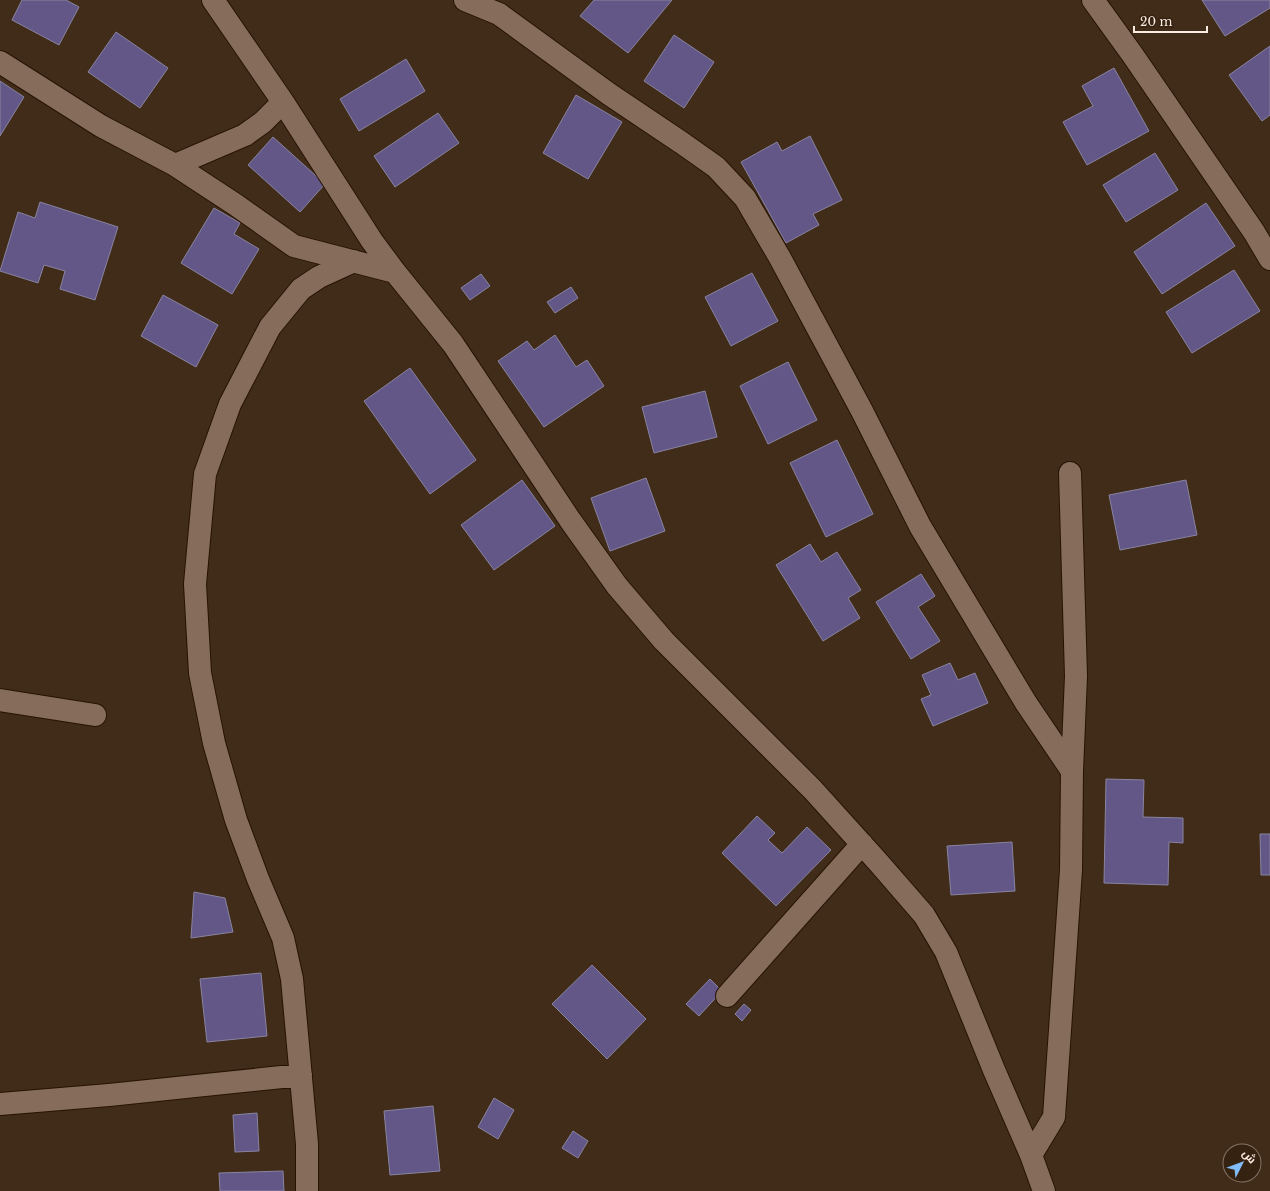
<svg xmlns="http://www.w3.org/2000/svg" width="1270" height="1191" font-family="'Libre Baskerville',Cairo,serif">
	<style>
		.building { fill: #625786; stroke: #8984a0 }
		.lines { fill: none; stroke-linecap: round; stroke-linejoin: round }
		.minor-casing { stroke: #271304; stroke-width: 24 }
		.minor { stroke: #866d5b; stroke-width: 22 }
	</style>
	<rect width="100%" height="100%" fill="#412c1a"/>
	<path class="building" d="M22,0H66L79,7L59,45L12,20Z
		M594,0H672L628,53L580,16Z
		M1202,0H1270V8L1225,36Z
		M116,32L168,68L140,108L88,72Z
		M674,35L714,62L684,108L644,81Z
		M1270,46V115L1262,121L1229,75Z
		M406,59L425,91L359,131L340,99Z
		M1114,68L1149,131L1087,165L1063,122L1093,106L1082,86Z
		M0,81L24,97L0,136Z
		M576,95L622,122L588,179L543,153Z
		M438,113L459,143L395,187L374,156Z
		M810,136L842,200L813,214L819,225L786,243L741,162L777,142L782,151Z
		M273,137L325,184L300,212L248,165Z
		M1155,153L1178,190L1126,222L1103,185Z
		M40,202L118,227L95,300L60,289L65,271L44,265L38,283L0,271L18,212L35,218Z
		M1206,203L1235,246L1162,294L1134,252Z
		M214,208L240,223L234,234L259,249L232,294L181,263Z
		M1234,270L1260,311L1192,353L1166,312Z
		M752,273L778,321L731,346L705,297Z
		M481,274L490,286L470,300L461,288Z
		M571,287L578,298L555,313L547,302Z
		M163,295L218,325L196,367L141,336Z
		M555,335L576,367L587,360L604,386L544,427L498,361L527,341L534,350Z
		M788,362L817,420L768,444L740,386Z
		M410,368L476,460L430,494L364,401Z
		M705,391L717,437L654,453L642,407Z
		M837,440L873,514L826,537L790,463Z
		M646,478L665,531L610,551L591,498Z
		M522,480L555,526L494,570L461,525Z
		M1186,480L1197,535L1120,550L1109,495Z
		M810,544L821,562L837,552L861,590L848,598L860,618L823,641L776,565Z
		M921,574L935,596L918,607L940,641L911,659L876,602Z
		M950,663L958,680L975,673L988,703L933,726L921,699L931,695L922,675Z
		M1106,779L1144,780L1143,817L1183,818V843L1169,842L1168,885L1104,883Z
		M757,816L775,833L768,840L782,853L807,827L831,850L776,906L722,853Z
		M1260,834H1270V875H1261Z
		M1012,842L1015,891L951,895L947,846Z
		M194,892L225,898L233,932L191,938Z
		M592,965L646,1019L607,1059L552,1004Z
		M261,973L267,1036L207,1042L200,979Z
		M710,979L722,991L699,1016L686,1004Z
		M744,1004L751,1010L742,1021L735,1014Z
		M494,1098L514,1110L498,1139L478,1127Z
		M433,1106L440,1171L390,1175L384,1111Z
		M257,1113L259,1151L235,1152L233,1115Z
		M573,1131L588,1141L578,1158L562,1148Z
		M283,1171L284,1191H220L219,1173Z"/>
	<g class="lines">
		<defs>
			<path id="minor" d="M213,0L283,102L372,241L395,272L453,344L570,520L617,586L664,641L813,790L878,862L924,915L946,952L994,1070L1031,1155L1044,1191
				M465,0L499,14L609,94L682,143L716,167L745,198L780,258L862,411L920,526L1026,703L1072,771L1071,870L1054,1117L1031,1155
				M1093,0L1132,54L1254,232L1270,259
				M0,62L101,126L175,165L236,205L294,246L395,272
				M175,165L245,135L263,122L283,102
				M1070,473L1076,676L1072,771
				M0,700L95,715
				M727,996L862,844
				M0,1104L109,1095L301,1075
				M307,1191V1144L292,979L283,938L258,879L236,820L214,743L200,673L195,584L205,474L230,404L270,327L301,289L319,277L354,261"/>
		</defs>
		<use href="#minor" class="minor-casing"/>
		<use href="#minor" class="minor"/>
	</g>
	<g transform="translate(1242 1163) rotate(48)"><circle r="19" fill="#362211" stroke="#857365"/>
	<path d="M0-3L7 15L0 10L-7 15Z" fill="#83bcfb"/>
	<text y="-6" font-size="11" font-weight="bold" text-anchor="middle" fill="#fbece2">ش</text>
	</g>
	<path d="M1134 26v6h73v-6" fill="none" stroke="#fbece2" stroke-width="2"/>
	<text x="1140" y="26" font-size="12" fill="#fbece2" stroke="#362211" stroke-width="3" paint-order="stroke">20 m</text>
</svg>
